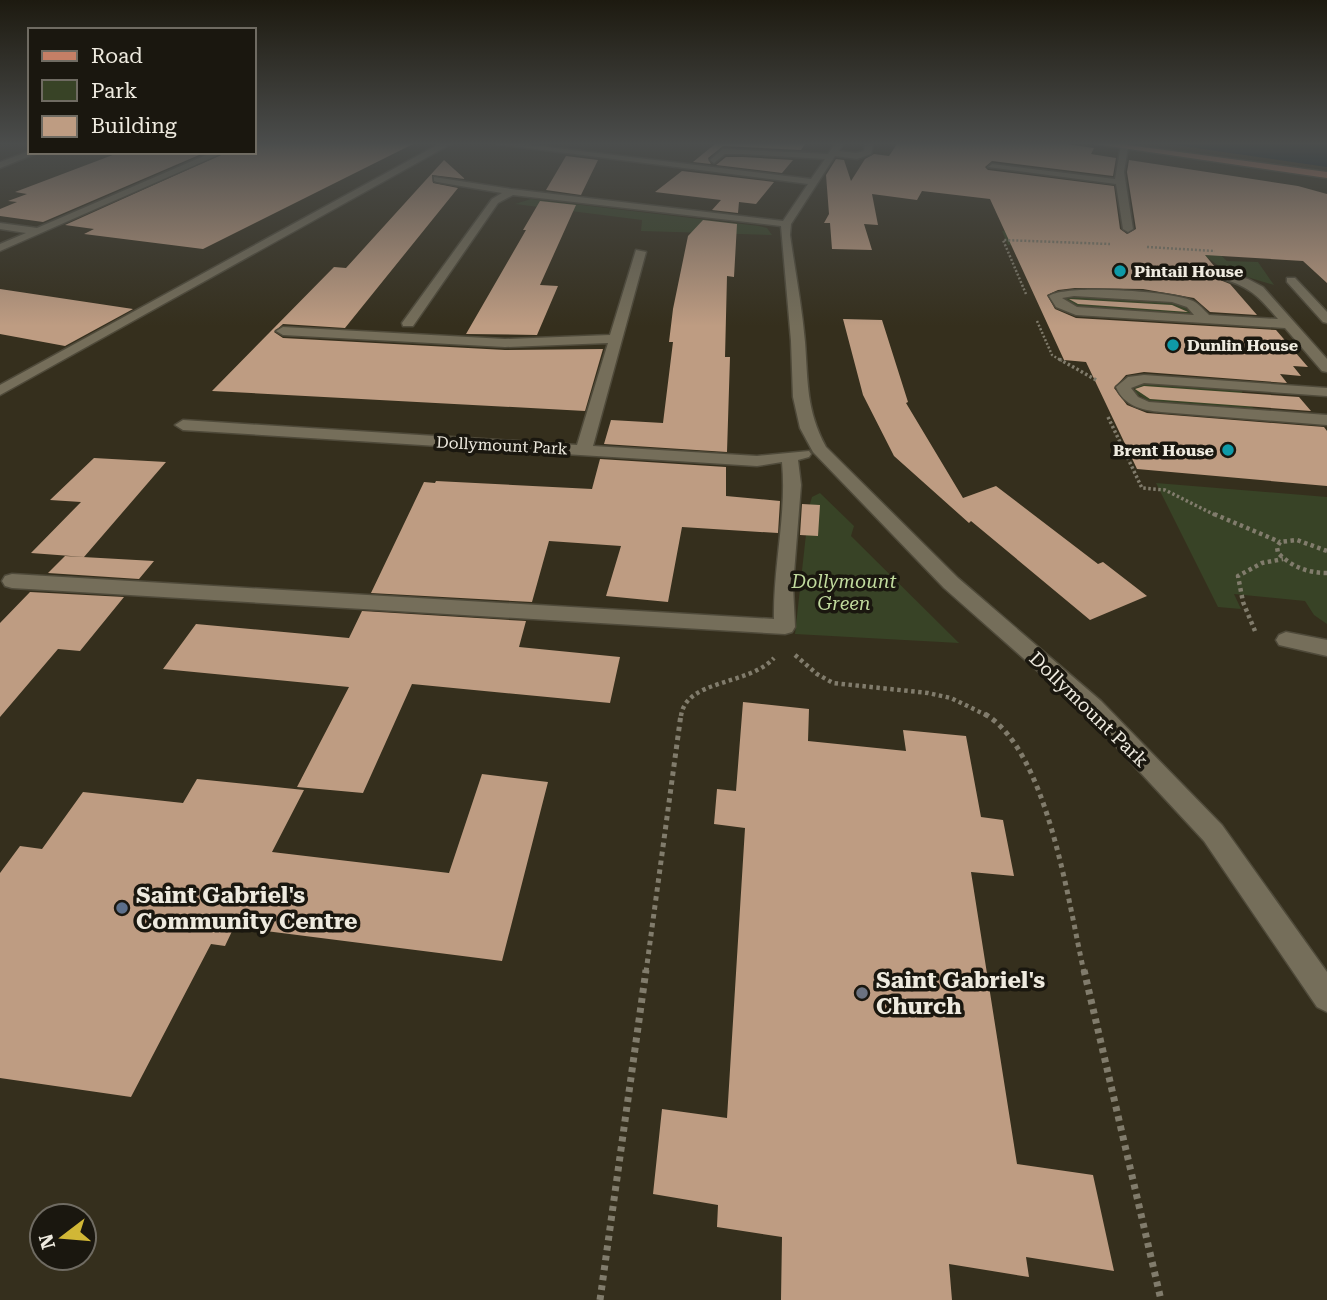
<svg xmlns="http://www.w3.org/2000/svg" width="1327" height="1300" font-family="'Roboto Serif',serif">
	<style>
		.green { fill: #384326 }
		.water { fill: #001928 }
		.building { fill: #be9c82 }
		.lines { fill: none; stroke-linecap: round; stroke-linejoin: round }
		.minor-casing { stroke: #4f4a3a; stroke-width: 3 }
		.major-casing { stroke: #4f4a3a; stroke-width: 3 }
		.path-far4 { stroke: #817c6c; stroke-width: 2.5; stroke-dasharray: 2 2; stroke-linecap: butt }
		.path-far3 { stroke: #817c6c; stroke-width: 3.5; stroke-dasharray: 2.5 2.5; stroke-linecap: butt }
		.path-far2 { stroke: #817c6c; stroke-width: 4.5; stroke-dasharray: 3.5 3.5; stroke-linecap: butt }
		.path-far1 { stroke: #817c6c; stroke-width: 5; stroke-dasharray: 4.5 4.5; stroke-linecap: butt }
		.path { stroke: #817c6c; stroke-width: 7; stroke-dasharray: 5 5; stroke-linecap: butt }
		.minor { fill: #756e5a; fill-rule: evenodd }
		.major { fill: #c57f66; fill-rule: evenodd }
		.culture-dot { fill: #0f9aa8; stroke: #1a170f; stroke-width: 2.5 }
		.service-dot { fill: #5c6f8a; stroke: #1a170f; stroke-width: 2.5 }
		.worship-dot { fill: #6b7280; stroke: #1a170f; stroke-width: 2.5 }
		.labels { text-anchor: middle; stroke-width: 7; stroke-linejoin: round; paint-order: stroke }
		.far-poi-label { font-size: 16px; font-weight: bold; fill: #eeeadf; stroke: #1a170f; text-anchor: start }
		.far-street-label { font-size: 16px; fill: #eeeadf; stroke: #1a170f }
		.park-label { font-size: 19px; font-style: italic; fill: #c0da9d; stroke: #1a170f }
		.street-label { font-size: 19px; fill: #eeeadf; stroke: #1a170f }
		.near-poi-label { font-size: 23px; font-weight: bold; fill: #eeeadf; stroke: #1a170f; text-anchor: start }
	</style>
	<rect width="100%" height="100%" fill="#352f1d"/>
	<path class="green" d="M531,199L759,226L767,228L772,235L641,231L642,220L515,204Z
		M1002,231L1208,243L1227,261L1258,262L1274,285L1224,270L1204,255L1008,245Z
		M1083,295L1170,300L1183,305L1192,315L1081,309L1063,302L1062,298Z
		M1141,383L1244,389L1241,394L1250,406L1260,411L1152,403L1134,392L1135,385Z
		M1156,483L1327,497V624L1314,615L1305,601L1234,594L1241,609L1218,607Z
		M820,493L854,526L851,536L959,643L795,634L809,507L812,497Z"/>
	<path class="water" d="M1168,144H1327V167Z"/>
	<path class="building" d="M254,144H413L203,249L84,234L94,229L65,225L227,152H254Z
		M715,144H805L801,150L723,146L708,158L711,164L693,162Z
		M897,144H1066L1094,148L1091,154L1116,158L1113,176L992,161L985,167L988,170L1114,186L1120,229L1127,234L1136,229L1127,172L1129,160L1298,186L1327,194V283L1303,261L1205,255L1219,272L1215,278L1230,284L1257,315L1210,312L1194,298L1143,289L1075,288L1058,290L1047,295L1055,309L1076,318L1276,330L1308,367L1293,366L1301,376L1280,374L1287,383L1144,372L1126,375L1114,388L1127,405L1147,413L1324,427L1327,431V486L1137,469L1086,362L1064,360L990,199L922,191L917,200L872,194L878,225L864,224L872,250L832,249L830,223H824L829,214L826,175L836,159L844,160L851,181L865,159L874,154L889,156Z
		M140,152H206L43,222L0,216V209L17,202L8,201L27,194L15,192L118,153L133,155Z
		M566,156L598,160L581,195L546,190Z
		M726,157H743L793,160L782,173L716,165Z
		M444,160L465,179L432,175L433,183L458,188L345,328L283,324L274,332L283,338L505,350L603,349L585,411L212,391L334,267L346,268Z
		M682,171L774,182L756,204L739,202L738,213L712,210L721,200L655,192Z
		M540,201L576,205L540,285L558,286L537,335L466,334L526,230H523Z
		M703,220L737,224L734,277L727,276L725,357H730L727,452L604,444L611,420L663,423L673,342H669L673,309L688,236Z
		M0,289L133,309L65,346L0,334Z
		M1069,299L1172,305L1188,312L1078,304Z
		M843,319L882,320L908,402L906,403L963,498L996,486L1098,564L1103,562L1147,596L1090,620L971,521L969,523L894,456L863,395Z
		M1144,386L1299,397L1311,411L1150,399L1135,389Z
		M94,458L166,462L84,557L31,553L81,502L50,500Z
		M600,459L726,467V496L780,501L778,533L682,527L668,602L606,596L621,546L549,541L532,602L371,593L424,482L435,483L436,481L592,489Z
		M802,504L820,505L818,536L800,535Z
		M65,556L154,561L139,579L48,573Z
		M30,592L124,597L80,651L58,649L0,717V623Z
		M362,611L526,621L519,647L620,657L610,703L412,684L363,793L297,787L349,687L163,669L196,624L349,638Z
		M743,702L809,709L808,741L906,751L903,730L966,736L981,817L1003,820L1014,876L971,872L1017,1164L1093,1175L1114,1271L1026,1257L1029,1277L949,1264L952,1300H781L782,1237L717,1227L718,1205L653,1194L662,1109L727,1118L745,828L714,824L717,789L736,791Z
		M482,774L548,782L502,961L234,927L225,946L211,944L131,1097L0,1078V873L20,846L42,849L83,792L183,803L197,779L304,790L272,852L449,873Z"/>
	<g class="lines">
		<defs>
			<path id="minor" d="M439,144H451L0,395V385Z
				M496,144H523L811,179L825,159L743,154H725L714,163L710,160L723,149L828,154L835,144H843L839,151L856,153L864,151L865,144H873L871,154L857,159L835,156L791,224L790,235C795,271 802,306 805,342C808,382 806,410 826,447L958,578L1101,701L1222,825L1327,972V1012L1317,1007L1204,841L1085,713L944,588L813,452L800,428L793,397L791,341L781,226L513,195L498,203L413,326H403L402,323L492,199L502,193L437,182L434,181V177L511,189L783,221L808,184Z
				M1121,145L1128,147L1124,172L1133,229L1128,232L1123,229L1116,184L988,167L992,164L1115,179Z
				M30,151L40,152L0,168V162Z
				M213,152H225L0,251V244L26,233L0,229V223L37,228Z
				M636,250L646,252L593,446L757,456L809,451L811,454L809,457L798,460L801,485L793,586L795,627L792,632L785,634L12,588L5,586L2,581L5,576L12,574L774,619C773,566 787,514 782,462L757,466L183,430L175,425L183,420L577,445L608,343L505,347L283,335L276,331L283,327L505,339L610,335Z
				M1223,273L1248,279L1263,287L1327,359V372L1322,371L1285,328L1076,315L1056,307L1049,296C1065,284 1173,291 1193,301C1199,304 1204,310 1209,315L1278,319C1258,296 1250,286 1219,278L1217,276ZM1074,296L1172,302L1187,307L1194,315L1077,307L1062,298Z
				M1287,278H1295L1327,312V323L1323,322L1287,282Z
				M1144,375L1327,388V396L1144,383L1131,388L1138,397L1149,402L1327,415V425L1161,412C1142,410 1124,406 1116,387L1128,377Z
				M1286,632L1327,640V656L1279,645L1276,640L1279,635Z"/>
			<path id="major" d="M1095,144H1120L1327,172V178Z"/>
		</defs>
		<use href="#minor" class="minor-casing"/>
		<use href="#major" class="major-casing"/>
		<path class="path-far4" d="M1147,247L1215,251
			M1026,294L1003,240L1110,244
			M1037,321L1052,355L1062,361"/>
		<path class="path-far3" d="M1059,359L1098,381
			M1108,417L1142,488L1165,490L1217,516"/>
		<path class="path-far2" d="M1214,514L1280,542
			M1327,551L1297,540L1280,542L1277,547L1278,553C1292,567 1308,573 1327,573
			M1255,631L1243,602L1238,576L1262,563L1283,559
			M795,655L817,674L833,683L928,693L951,698L988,716
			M681,716C686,679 748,686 774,658"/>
		<path class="path-far1" d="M985,714C1048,752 1068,902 1084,972
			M646,972L681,714"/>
		<path class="path" d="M1084,970L1161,1300
			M600,1300L646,970"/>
		<use href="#minor" class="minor"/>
		<use href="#major" class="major"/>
	</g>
	<linearGradient id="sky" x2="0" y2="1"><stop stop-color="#1d1a10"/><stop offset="0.44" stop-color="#4b4d4c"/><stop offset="1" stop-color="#4b4d4c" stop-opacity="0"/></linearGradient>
	<rect width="1327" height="326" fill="url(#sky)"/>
	<g class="culture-dot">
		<circle cx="1120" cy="271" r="7"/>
		<circle cx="1173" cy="345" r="7"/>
		<circle cx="1228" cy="450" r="7"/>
	</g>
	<circle class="service-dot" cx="122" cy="908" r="7"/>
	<circle class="worship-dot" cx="862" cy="993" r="7"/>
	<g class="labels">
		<g class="far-poi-label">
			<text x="1134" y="277">Pintail House</text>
			<text x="1187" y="351">Dunlin House</text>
			<text x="1214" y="456" text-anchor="end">Brent House</text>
		</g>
		<g class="far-street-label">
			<text transform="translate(502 445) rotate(3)" y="6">Dollymount Park</text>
		</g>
		<g class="park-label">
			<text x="844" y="588">Dollymount<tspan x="844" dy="22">Green</tspan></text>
		</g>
		<g class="street-label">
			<text transform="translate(1089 709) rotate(44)" y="7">Dollymount Park</text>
		</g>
		<g class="near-poi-label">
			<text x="136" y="903">Saint Gabriel's<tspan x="136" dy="26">Community Centre</tspan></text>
			<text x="876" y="988">Saint Gabriel's<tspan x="876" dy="26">Church</tspan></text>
		</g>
	</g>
	<rect x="28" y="28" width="228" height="126" fill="#1a170f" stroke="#6f6b62" stroke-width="2"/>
	<rect x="42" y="51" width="35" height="10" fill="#c57f66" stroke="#6f6b62" stroke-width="2"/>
	<text x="91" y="63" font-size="21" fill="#eeeadf">Road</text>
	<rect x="42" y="80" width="35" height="21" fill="#384326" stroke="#6f6b62" stroke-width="2"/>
	<text x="91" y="98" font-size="21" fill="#eeeadf">Park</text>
	<rect x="42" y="116" width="35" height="21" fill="#be9c82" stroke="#6f6b62" stroke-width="2"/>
	<text x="91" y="133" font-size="21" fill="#eeeadf">Building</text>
	<g transform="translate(63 1237) rotate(254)"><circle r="33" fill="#1a170f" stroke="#6f6b62" stroke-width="2"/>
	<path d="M0-5L12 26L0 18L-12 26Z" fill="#d1b736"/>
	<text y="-10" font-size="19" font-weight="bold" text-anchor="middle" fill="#eeeadf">N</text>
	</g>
</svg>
